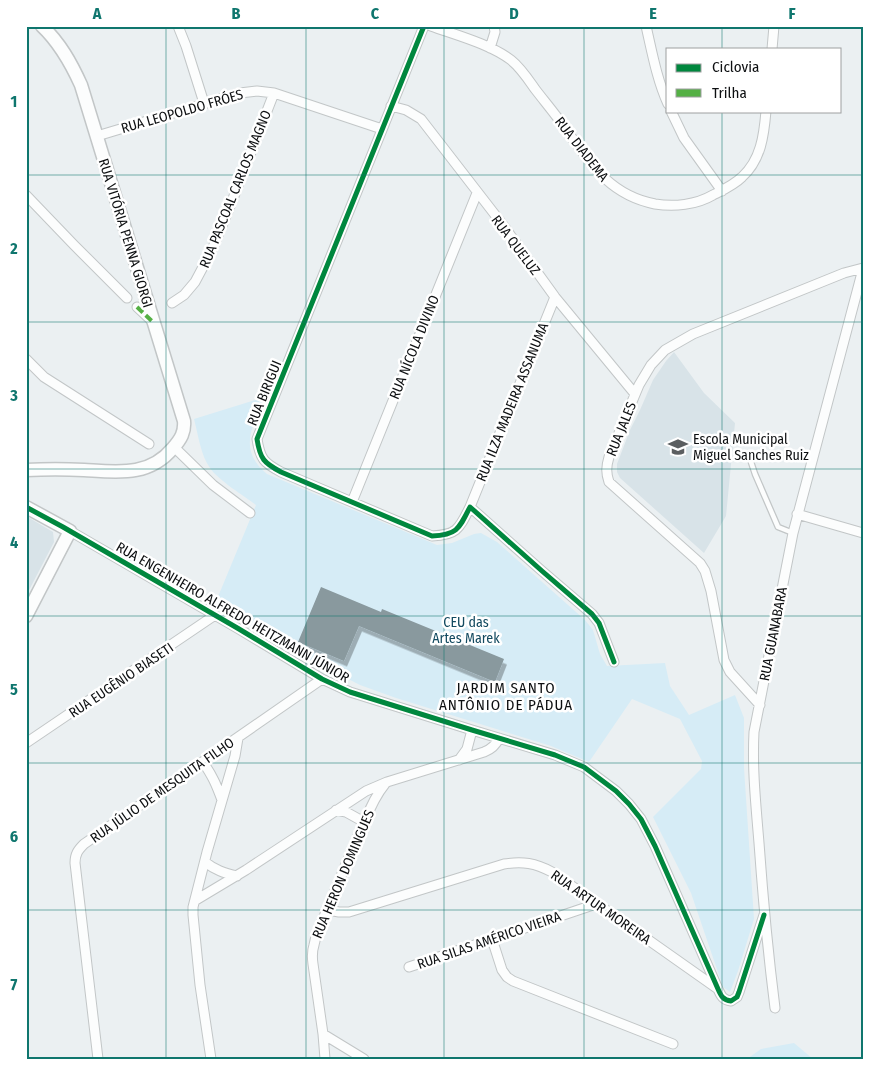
<svg xmlns="http://www.w3.org/2000/svg" width="889" height="1085" font-family="'Fira Sans Condensed',sans-serif">
	<style>
		.built { fill: #d8e3e8 }
		.green { fill: #d6ecf6 }
		.building { fill: #89999e; filter: url(#shadow) }
		.lines { fill: none; stroke-linecap: round; stroke-linejoin: round }
		.lane-casing { stroke: #c2c6c7; stroke-width: 7 }
		.street-casing { stroke: #c2c6c7; stroke-width: 11 }
		.secondary-casing { stroke: #c2c6c7; stroke-width: 15 }
		.lane { stroke: #fcfdfd; stroke-width: 4.5 }
		.street { stroke: #fcfdfd; stroke-width: 9 }
		.secondary { stroke: #fcfdfd; stroke-width: 12 }
		.quiet { stroke: #54b044; stroke-width: 4; stroke-dasharray: 8 4; stroke-linecap: butt }
		.cycleway-casing { stroke: #fff; stroke-width: 8 }
		.cycleway { stroke: #00873e; stroke-width: 5 }
		.grid { fill: none; stroke: #0f766e; stroke-width: 1; stroke-opacity: 0.55 }
		.labels { text-anchor: middle; stroke-width: 5; stroke-linejoin: round; paint-order: stroke }
		.street-label { font-size: 14px; fill: #0d0f11; stroke: #fff }
		.poi-label { font-size: 14px; fill: #0d0f11; stroke: #fff; text-anchor: start }
		.park-label { font-size: 14px; fill: #134a60; stroke: #fff }
		.neighbourhood-label { font-size: 15px; letter-spacing: 1px; fill: #0d0f11; stroke: #fff }
		.neatline { fill: none; stroke: #0f766e; stroke-width: 2 }
		.grid-label { font-size: 16px; text-anchor: middle; font-weight: bold; fill: #0f766e }
	</style>
	<defs>
		<filter id="shadow"><feDropShadow dx="3" dy="5.5" stdDeviation="0" flood-color="#0004"/></filter>
	</defs>
	<rect width="100%" height="100%" fill="#ebf0f2"/>
	<path class="built" d="M674,352L704,393L735,423L726,516L704,553L620,478L617,472V464L630,430L640,410L653,380L666,361Z
		M26,516L53,532L54,542L26,596Z"/>
	<path class="green" d="M265,397C253,426 237,449 267,474L437,545L452,543L474,534L481,533L497,542L585,620L593,630L600,654L607,666L665,663L670,686L689,715L735,695L744,718V768L754,919L738,971L730,992L723,987L691,893L653,817L701,769L702,761L680,719L632,699L589,762L551,746L396,698L360,685L297,653L215,604L256,505C244,496 218,480 210,468C201,456 198,434 194,419Z
		M794,1043L813,1059H747L761,1049Z"/>
	<path class="building" d="M321,587L381,612L382,609L504,659L495,682L359,626L344,661L298,642Z"/>
	<g class="lines">
		<defs>
			<path id="lane" d="M751,462L755,474L778,527L793,533"/>
			<path id="street" d="M178,26L186,46L204,103
				M424,26L257,439C260,459 264,463 281,472L432,536C457,535 459,529 470,507L542,571L592,614L599,623L614,662
				M431,26C456,35 490,44 511,60C521,68 528,79 535,89C545,102 556,115 565,128C590,163 609,195 655,204C674,207 696,205 713,195C723,190 734,185 742,177C761,160 764,135 766,111
				M646,26C652,52 657,80 668,104
				M490,48L495,32L494,26
				M772,49L774,26
				M391,106L406,110L421,119L503,225L555,297L635,394
				M671,111L684,138L722,191
				M97,136L240,93L257,91L274,93L382,129
				M26,195L74,245L127,298
				M172,303L184,295L195,282L211,252L229,209L274,93
				M137,307L152,321
				M26,359L44,377L149,444
				M174,447L213,485L250,513
				M352,502L477,193
				M470,507L555,297
				M797,514L863,533
				M70,531L239,629L322,679L350,692L472,730L555,755L584,767L616,791L629,804L641,819L655,846L718,989C721,996 723,1000 731,1001L737,997L739,992L764,915
				M760,705L730,672L724,660L711,591L705,571L700,563L609,482C606,473 606,467 609,457L639,385L651,365L665,350L693,334L844,273L863,268
				M26,743L215,615
				M459,760L467,749L472,730
				M203,762C213,777 216,784 222,800
				M336,810L346,812L364,822
				M205,862C215,870 224,873 237,876
				M196,900L246,870L366,791L387,782L484,752C492,749 496,745 499,738
				M328,910L339,912H349L504,864C523,861 535,863 552,872L718,989
				M492,939L502,970L507,977L513,981L673,1044
				M409,967L596,904
				M775,1008C768,953 763,899 759,843C756,806 752,769 754,732L793,533L863,269
				M323,1034L364,1059
				M98,1059L75,863C75,854 78,850 84,844L322,679
				M211,1059L200,985L193,915V907L207,852L235,756L238,738
				M325,1059L323,1034L313,964C312,957 312,951 314,945C317,928 326,914 332,898C343,872 353,846 365,821C370,808 376,795 385,784"/>
			<path id="secondary" d="M26,470C46,469 65,469 84,470C118,472 149,477 173,448C181,439 185,432 184,421L81,85C71,63 60,43 42,26
				M26,507L70,531L26,616"/>
		</defs>
		<use href="#lane" class="lane-casing"/>
		<use href="#street" class="street-casing"/>
		<use href="#secondary" class="secondary-casing"/>
		<use href="#lane" class="lane"/>
		<use href="#street" class="street"/>
		<use href="#secondary" class="secondary"/>
		<path class="quiet" d="M137,307L154,323"/>
		<defs>
			<path id="cycleway" d="M424,26L257,439C260,459 264,463 281,472L432,536C457,535 459,529 470,507L542,571L592,614L599,623L614,662
				M26,507L63,527L239,629L322,679L350,692L472,730L555,755L584,767L616,791L629,804L641,819L655,846L718,989C721,996 723,1000 731,1001L737,997L739,992L764,915"/>
		</defs>
		<use href="#cycleway" class="cycleway-casing"/>
		<use href="#cycleway" class="cycleway"/>
	</g>
	<path class="grid" d="M166,26V1059M306,26V1059M444,26V1059M584,26V1059M722,26V49M722,111V1059M26,175H863M26,322H863M26,469H863M26,616H863M26,763H863M26,910H863"/>
	<defs>
		<symbol id="school-bare" viewBox="-9 -9 18 18"><path d="M0-5L7-2L0 1L-7-2ZM-4 1L0 2.5L4 1V4Q0 6-4 4Z" fill="#5b5e60" stroke="#fff" stroke-width="2.5" paint-order="stroke"/></symbol>
	</defs>
	<g fill-rule="evenodd">
		<use href="#school-bare" x="664" y="433" width="28" height="28"/>
	</g>
	<g class="labels">
		<g class="street-label">
			<text transform="translate(182 111) rotate(-16)" y="5">RUA LEOPOLDO FRÓES</text>
			<text transform="translate(582 149) rotate(52)" y="5">RUA DIADEMA</text>
			<text transform="translate(235 189) rotate(-68)" y="5">RUA PASCOAL CARLOS MAGNO</text>
			<text transform="translate(126 233) rotate(73)" y="5">RUA VITÓRIA PENNA GIORGI</text>
			<text transform="translate(516 245) rotate(53)" y="5">RUA QUELUZ</text>
			<text transform="translate(414 347) rotate(-68)" y="5">RUA NÍCOLA DIVINO</text>
			<text transform="translate(264 393) rotate(-68)" y="5">RUA BIRIGUI</text>
			<text transform="translate(512 402) rotate(-68)" y="5">RUA ILZA MADEIRA ASSANUMA</text>
			<text transform="translate(621 429) rotate(-68)" y="5">RUA JALES</text>
			<text transform="translate(233 612) rotate(30)" y="5">RUA ENGENHEIRO ALFREDO HEITZMANN JÚNIOR</text>
			<text transform="translate(773 634) rotate(-79)" y="5">RUA GUANABARA</text>
			<text transform="translate(121 680) rotate(-34)" y="5">RUA EUGÊNIO BIASETI</text>
			<text transform="translate(162 790) rotate(-35)" y="5">RUA JÚLIO DE MESQUITA FILHO</text>
			<text transform="translate(343 874) rotate(-67)" y="5">RUA HERON DOMINGUES</text>
			<text transform="translate(601 907) rotate(35)" y="5">RUA ARTUR MOREIRA</text>
			<text transform="translate(489 940) rotate(-19)" y="5">RUA SILAS AMÉRICO VIEIRA</text>
		</g>
		<g class="poi-label">
			<text x="693" y="444">Escola Municipal<tspan x="693" dy="16">Miguel Sanches Ruiz</tspan></text>
		</g>
		<g class="park-label">
			<text x="466" y="627">CEU das<tspan x="466" dy="16">Artes Marek</tspan></text>
		</g>
		<g class="neighbourhood-label">
			<text x="506" y="693">JARDIM SANTO<tspan x="506" dy="17">ANTÔNIO DE PÁDUA</tspan></text>
		</g>
	</g>
	<rect width="889" height="1085" fill="none" stroke="#ffffff" stroke-width="55"/>
	<rect x="666" y="48" width="175" height="65" fill="#ffffff" stroke="#9e9fa0"/>
	<rect x="676" y="64" width="25" height="8" fill="#00873e" stroke="#9e9fa0"/>
	<text x="712" y="72" font-size="15" fill="#0d0f11">Ciclovia</text>
	<rect x="676" y="89" width="25" height="8" fill="#54b044" stroke="#9e9fa0"/>
	<text x="712" y="98" font-size="15" fill="#0d0f11">Trilha</text>
	<rect x="28" y="28" width="834" height="1030" class="neatline"/>
	<g class="grid-label">
		<text x="97" y="19">A</text>
		<text x="236" y="19">B</text>
		<text x="375" y="19">C</text>
		<text x="514" y="19">D</text>
		<text x="653" y="19">E</text>
		<text x="792" y="19">F</text>
		<text x="14" y="107">1</text>
		<text x="14" y="254">2</text>
		<text x="14" y="401">3</text>
		<text x="14" y="548">4</text>
		<text x="14" y="695">5</text>
		<text x="14" y="842">6</text>
		<text x="14" y="990">7</text>
	</g>
</svg>
